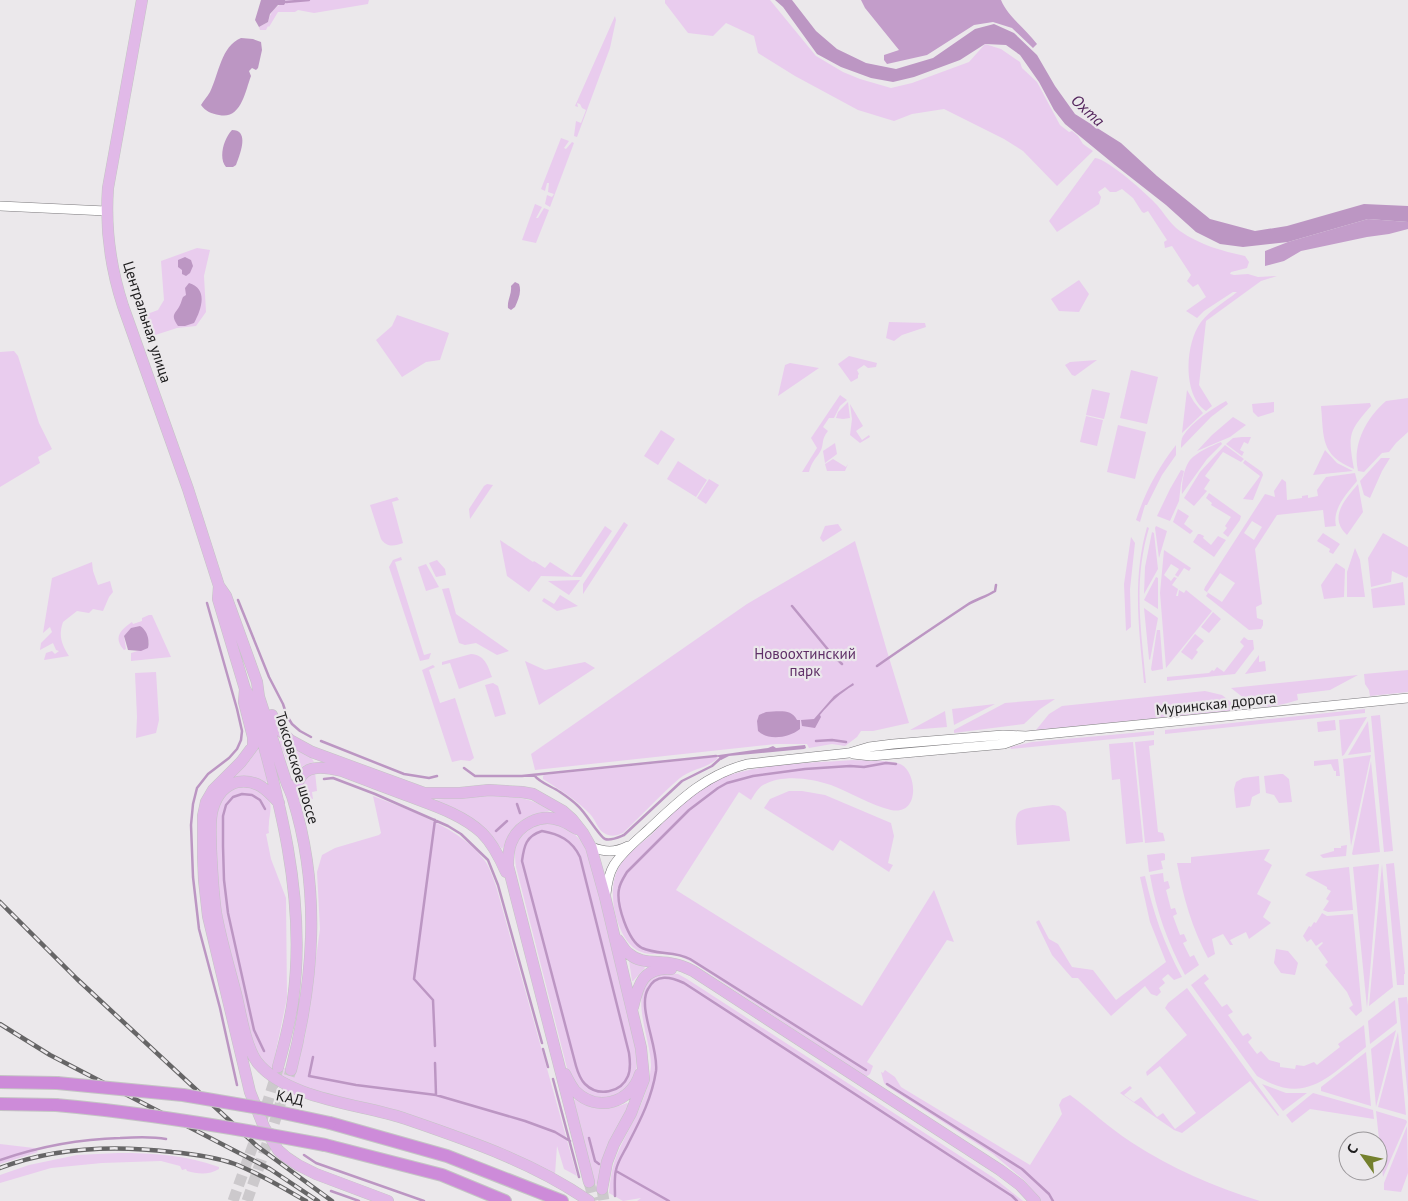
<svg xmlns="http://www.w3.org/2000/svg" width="1408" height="1201" font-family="'PT Sans',sans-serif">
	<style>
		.green { fill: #e9ccee; fill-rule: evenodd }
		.forest { fill: #c39dca }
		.water { fill: #bc96c3 }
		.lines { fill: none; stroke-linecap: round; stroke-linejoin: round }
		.stream { stroke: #bc96c3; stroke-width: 2.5 }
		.major-tunnel { stroke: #ccc9cc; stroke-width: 11; stroke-dasharray: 11 5.5; stroke-linecap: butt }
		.minor-casing { stroke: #7b797c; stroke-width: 10 }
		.major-casing { stroke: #c4c4c4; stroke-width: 12 }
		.highway-casing { stroke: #c4c4c4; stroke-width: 14 }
		.minor { stroke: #fff; stroke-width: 9 }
		.major { stroke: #e1b9e8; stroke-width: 11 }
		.highway { stroke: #cd8bd9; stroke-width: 12 }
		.rail-casing { stroke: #666566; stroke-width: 4.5 }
		.rail { stroke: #ebe8eb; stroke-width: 2.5; stroke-dasharray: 8; stroke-linecap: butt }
		.highway-bridge-casing { stroke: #c4c4c4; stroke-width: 14; stroke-linecap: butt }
		.highway-bridge { stroke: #cd8bd9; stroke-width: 12 }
		.labels { text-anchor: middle; stroke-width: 4.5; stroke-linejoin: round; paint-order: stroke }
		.street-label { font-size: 15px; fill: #1d1c1d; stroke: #ebe8eb }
		.park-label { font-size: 15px; fill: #5f2f67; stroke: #ebe8eb }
		.water-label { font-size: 16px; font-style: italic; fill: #53245c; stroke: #ebe8eb }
	</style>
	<rect width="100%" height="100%" fill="#ebe8eb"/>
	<path class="green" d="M285,0H369L368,4L314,13L298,10L295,12H278L269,27L268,26L266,30H260L259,27L268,22C271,11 275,6 286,2Z
		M665,0H770L816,56L843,72L860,79L891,88L912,83L969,62L985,44L1001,49L1020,62L1022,68L1037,82L1060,125L1069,132L1072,131L1078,136L1083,144L1093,151L1057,186L1023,151L1004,139L944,109L912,114L894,121L858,110L795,76L758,53L754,36L726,23L713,36L688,33L665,3Z
		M615,16L616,20L610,48L577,137L574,136L576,121L581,123L586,110L582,108L580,104L577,103L578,107L575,106Z
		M561,138L569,141L564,148L566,149L572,142L574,143L550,207L545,204L547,195L552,197L554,194L548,192L549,183H547L545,191L541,189Z
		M1095,158C1108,159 1147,194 1157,205C1164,213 1171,225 1180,231C1200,245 1222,251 1245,256L1249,262L1247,268L1231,272L1230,274L1234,275L1248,274L1258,277L1277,276L1261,281L1206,321L1199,385L1212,406L1206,411C1182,395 1185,343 1201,322C1211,309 1225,302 1237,292H1233L1204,311L1197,318L1186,311L1206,297L1198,284L1193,287L1187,281L1191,275L1172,246L1165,248L1164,242L1167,240L1148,211L1144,213L1142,212L1133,198L1122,189L1116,192H1110L1105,187L1098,192L1101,197L1099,204L1057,232L1049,221Z
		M535,204L542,207L536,218H538L544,208L549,210L536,243L522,240Z
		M197,248L210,250L204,276L206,312L196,326L177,328L146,338L139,317L158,310L164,300L161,261Z
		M1079,280L1089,294L1079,312L1059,311L1051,299Z
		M397,315L449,333L440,360L426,362L402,377L376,340L392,326Z
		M889,322L925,323L926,327L902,335L894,341L886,338Z
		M14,351L18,356L39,423L52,449L38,457L40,463L0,487V352Z
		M849,356L877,363L876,367L868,368L864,365L857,370L859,374L858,375V378L851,382L838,364Z
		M1097,360L1075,376L1072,375L1065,365L1070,362Z
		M790,363L819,368L778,396L785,365Z
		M1131,370L1158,377L1147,424L1120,418Z
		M1092,389L1110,393L1104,419L1086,415Z
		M1187,390L1194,402L1203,413L1182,433Z
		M840,395L847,400L840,406L834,418H829L823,427L828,431C821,440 824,443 821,450C817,458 812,460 809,472H802L817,448L811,438Z
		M1408,398V432L1396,443L1389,452L1382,453L1364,472L1358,471C1352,445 1366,418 1386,401Z
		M1226,401L1228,404L1211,417L1181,448C1181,444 1181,439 1183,436C1192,422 1211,409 1226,401Z
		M848,402L850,418L843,419L836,418L838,412Z
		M1274,402V412L1258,417L1253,412L1252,404Z
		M1370,403L1371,406C1348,432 1348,435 1354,469C1320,455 1324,438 1321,406Z
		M850,404L863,426L856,431L862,440L869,435L870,437L860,443L850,435L852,419Z
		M1086,416L1103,420L1097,446L1080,442Z
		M1233,417L1246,425L1230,437L1197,451L1212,435Z
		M1118,425L1146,432L1135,479L1107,472Z
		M661,430L675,439L658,465L644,456Z
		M1242,437H1251L1248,444L1244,442L1240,450L1244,452L1242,456L1226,444L1233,438Z
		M1221,442L1222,444L1207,459L1182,494C1181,485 1184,467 1190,460C1197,452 1211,446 1221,442Z
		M835,443L837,454L825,463L823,451Z
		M1176,445V455L1162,475L1147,505H1145L1140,522L1136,520C1145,492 1158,468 1176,445Z
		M1225,445L1244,459L1241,462L1223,452L1205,476L1210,480L1204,489L1207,491L1194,506L1184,498L1200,472Z
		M1325,450L1337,463L1353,471L1313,475Z
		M1381,458H1390L1382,471L1370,498L1364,495L1360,481Z
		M833,459L846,467L848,464L845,471H827L825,464Z
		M1245,460L1262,472L1263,475L1253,500L1243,499L1260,476L1243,463Z
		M678,461L707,480L696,497L667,479Z
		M1181,470L1184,471L1181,484L1179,501L1170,521L1157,516L1170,489Z
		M1355,473L1357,481C1347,493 1332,509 1336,526L1325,527L1323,510L1277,515L1255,549L1262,604L1256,607L1257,618L1263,620V625L1261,629L1249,630L1206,596L1208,593L1204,590L1205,587L1265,494L1275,497L1274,491L1282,479L1286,482L1287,500L1302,498V496L1308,495V498L1318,496L1317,490L1326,477ZM1252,521L1262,527L1254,540L1244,533ZM1220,573L1235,583L1222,602L1207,592Z
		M709,479L719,485L706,504L697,498Z
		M487,484L493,485L470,519L469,509L484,486Z
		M1358,484L1363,512L1347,535C1328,517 1345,500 1358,484Z
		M1209,493L1241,516L1240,520L1228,537L1223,533L1227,528L1225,526L1231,517L1211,505L1212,503L1206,498Z
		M397,497L399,500L392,502L403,543C395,546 387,548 381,539L370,505Z
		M1178,509L1189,516L1184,524L1193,531L1190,534L1173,522Z
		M624,522L628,525L583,594V584Z
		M838,524L842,530L823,542L820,538L825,526Z
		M605,526L612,531L581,577L541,576L529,592L507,576L500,540L533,562L534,561L545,568L550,562L572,576Z
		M1156,526L1167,531L1159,558L1155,528Z
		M1147,527L1149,528C1133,581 1141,629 1146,683H1144C1139,629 1132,580 1147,527Z
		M1152,532L1154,533L1158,569L1144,594L1145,567Z
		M1323,533L1340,544L1333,554L1329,552L1330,549L1317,541Z
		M1383,533L1408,547V576L1407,578L1392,571L1391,582L1371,587L1368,558Z
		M1198,534H1200L1204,536L1203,538L1211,545L1218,536L1226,540L1214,557L1193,542Z
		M1131,537L1135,543L1130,589L1131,627L1126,631L1124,584Z
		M855,541L887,651L909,723L873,731H861L857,737L845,746L832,744L809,748L807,744H776L535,770L531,754L747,604Z
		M1355,548L1360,560L1365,597H1347V572Z
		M1164,550L1191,568L1189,571L1184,568L1178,577L1175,575L1179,569L1171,564L1164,575L1171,581L1174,577L1177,578L1172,585L1178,589L1176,596H1178L1179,590L1184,593L1186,590L1212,611L1166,668L1160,593Z
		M401,557L402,560L395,562L424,655L431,653L429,659L420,661L389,567L393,560Z
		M437,560L445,569L446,575L436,577L429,563Z
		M92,562L93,571L98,585L110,581L113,592L109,597L103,611L93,609L89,613L77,611L63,622C58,636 62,645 69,656L44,660L46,653L52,651L55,654L59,651L56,650L53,643L40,650L41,643L52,632L50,627L43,633L52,578Z
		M1336,563L1345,569L1344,597L1324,599L1321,585Z
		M426,564L439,587L426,591L418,567Z
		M1156,577L1158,578V609L1144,600Z
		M580,580L569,595L548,581Z
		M1403,582L1405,605L1373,608L1371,589Z
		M449,588L456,614L509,651L497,655L476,643L465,645L459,643L442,589Z
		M560,595L578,606L557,611L542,601L544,598L554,604Z
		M1144,608L1158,618L1150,660L1149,659Z
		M1213,612L1221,619L1209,633L1201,627Z
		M149,615H152L171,657L131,661V653L144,649L149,643L144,629L124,636L126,649L124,650C113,638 120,630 132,622L133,624L142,621V618Z
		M1157,630H1160L1163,669L1152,671L1151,669Z
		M1195,634L1204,641L1196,650L1198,652L1192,660L1181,652Z
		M1244,637L1248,640H1253L1254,649L1235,674L1167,681V677L1209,673L1212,670L1214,671L1217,667L1224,672L1244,646L1240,642Z
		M471,654C485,655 488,666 492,677L459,689L450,663L442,665V662Z
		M1259,655V662L1265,661L1266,671L1245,674Z
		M525,661L545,670L585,662L595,668L539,705Z
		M433,665L435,667L429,670L440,703L455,698L474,758L470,761L461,760L452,762L422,670Z
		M1408,670V692L1370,696L1369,690L1365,684L1364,674Z
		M156,672L159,720L156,733L136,738L137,717L135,673Z
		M1358,675L1330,690L1297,694L1298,700C1264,710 1258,710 1231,688Z
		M493,683L498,686L506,714L495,717L485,685Z
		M1205,691L1222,695L1238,708V710L1036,730L1049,714L1062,706Z
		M1055,699L1040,709L1024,724L954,733V730L1005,703Z
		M995,704L954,725L952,709Z
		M1365,709V713L1165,734V730Z
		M945,711L947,727L910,730Z
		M1380,715L1393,851L1384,852L1371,716Z
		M1367,717L1344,755L1342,756L1339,720Z
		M1335,720L1336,730L1318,732L1317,722Z
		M1368,721L1371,752L1348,755Z
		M1154,731V735L1011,749L1010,747L1032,742Z
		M281,740L309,754L314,762L303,766L293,774L279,742Z
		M1154,740V745L1149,746L1158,832L1163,833L1165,841L1145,843L1135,742Z
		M1133,742L1143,842L1126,844L1120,779L1112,780L1109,744Z
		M258,748H260L267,781L266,783L233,779V775L250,760Z
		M1371,755L1351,846L1343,759Z
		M717,757L718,758C708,768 691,769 680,778C660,795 642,815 623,833C616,836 610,837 604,833C597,829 596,820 590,814C577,800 560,790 543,779V776L544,775Z
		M1338,759L1340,776H1336V771H1334L1331,764L1314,766V761Z
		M853,760C865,761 892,759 902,765C917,774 920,816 891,810C870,805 850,792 831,785C811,778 782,774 763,785C758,788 754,795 751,800L739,792L676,890L862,1006L934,890L954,942L947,940L867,1062L873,1066L870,1074L866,1077L692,962C687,960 683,957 678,956C663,952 647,958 634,948C615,933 606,889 619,867C626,855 640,844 651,835C672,814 694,790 721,778C758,763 813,763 853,760Z
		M1371,761L1380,852L1353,855L1352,854Z
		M315,772L317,791L312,792L313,799H306C293,789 306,777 315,772Z
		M1280,774H1283L1289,779L1292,802L1279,803L1274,795L1266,793L1264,776Z
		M1259,776L1260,793L1252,797L1250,806L1236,808L1234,789L1236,782L1243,778Z
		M251,786C270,799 273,797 269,821C269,827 268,828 269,833L266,834L271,859L286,898L287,998L273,1065L295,1071L305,1037L320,929L317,872L322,855L335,848L379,835L381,833L373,796C409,810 463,829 485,861C490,868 493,878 496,886L577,1176L564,1169L557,1146L555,1174L289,1082L263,1062L251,1040L227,944L216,881L215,817L222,796L231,788Z
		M789,791H802L825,795L891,823L894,836L888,863L893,865L889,872L840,840L833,851L764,808L770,799Z
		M489,795C512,796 532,797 551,811C533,812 516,820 507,838C505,841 505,845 502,849L486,829L433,800Z
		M1053,805L1059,806L1066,812L1070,841L1017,845C1013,805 1015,810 1053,805Z
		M549,822C576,831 580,836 592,862L636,1050C638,1071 637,1086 615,1095C590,1105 578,1089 567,1068L516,867C512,837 520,829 549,822Z
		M1347,845L1346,856L1323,858L1320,855L1334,851V848H1341V846Z
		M1270,849L1264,860L1272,865L1257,894L1271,902L1263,917L1271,923L1249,939L1246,932L1230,940L1233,945H1230L1223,934L1212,939L1215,954L1208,958C1192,928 1183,897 1177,863H1191V857Z
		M1163,853L1165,854V860L1161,861L1163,869L1149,872L1147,855Z
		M1394,863L1405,974H1404V985H1397L1386,864Z
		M1379,864L1367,1008L1353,867Z
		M1382,864L1393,987L1369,1006Z
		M1349,867L1353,910L1328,912L1323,910L1329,901L1326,899L1331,891L1327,889V887L1305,875L1308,872Z
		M1163,873L1164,882L1168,881L1170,888L1166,890L1171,909L1175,908L1177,914L1173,916L1180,935L1184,934L1187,941L1183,943L1190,957L1194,955L1199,965L1185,975C1168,943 1156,911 1150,875Z
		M1145,876C1153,912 1164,944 1182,977L1174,980L1168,974L1162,979L1165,983L1159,988L1161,992L1157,996L1151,994L1145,986L1111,1016L1078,978H1072L1052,955L1036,922L1039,920L1049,939L1058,944L1072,967L1093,970L1116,1000L1166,962L1150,922L1140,877Z
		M1322,913L1327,916L1353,914L1362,1011L1356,1016L1349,1008L1353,1005L1347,992L1325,965L1328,962L1318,948L1323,943L1322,942L1316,946L1311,939L1307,942L1303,936L1309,926L1311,927L1314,922L1316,923Z
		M1276,949L1288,951L1298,963L1295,975L1281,973L1274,963Z
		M629,960L644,966L645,968L633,981H632Z
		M667,973L678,974L687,979L994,1178L1023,1201H637L641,1198L623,1201L609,1193C610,1183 611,1172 614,1163C626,1128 648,1104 651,1066C652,1038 620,979 667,973Z
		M1205,974L1209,979L1204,983L1222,1007L1227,1004L1233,1012L1228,1015L1243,1036L1248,1033L1252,1038L1248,1042L1257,1054L1261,1051L1269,1060L1280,1063V1067L1295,1069L1296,1065L1304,1066L1314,1062L1317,1065L1340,1047L1338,1044L1364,1025L1366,1047C1328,1077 1306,1106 1257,1076L1191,985Z
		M1187,988L1279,1115L1278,1116L1250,1081L1182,1133L1174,1130L1120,1093L1130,1086L1132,1088L1124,1095L1134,1102L1141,1097L1157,1117L1163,1113L1175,1129L1196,1113L1160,1066L1147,1076L1146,1072L1187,1035L1165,1008L1168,1003Z
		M1407,997L1408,1005V1097L1398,998Z
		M1395,1000L1397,1023L1370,1044L1368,1021Z
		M1396,1030L1376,1107L1371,1049Z
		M1398,1032L1406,1115L1378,1107Z
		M1366,1052L1371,1106L1321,1091V1087Z
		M885,1070L895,1077L901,1087L1030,1165L1062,1114L1059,1105L1062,1099L1070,1095C1091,1110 1109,1128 1131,1142C1171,1168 1214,1187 1260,1201H1041L1024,1180L993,1154L888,1087L884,1083L881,1072L883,1073Z
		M1262,1084L1286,1093H1307L1283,1111Z
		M1313,1093L1373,1110L1374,1119L1310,1109L1292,1123L1286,1115Z
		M576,1099C593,1110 609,1111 627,1103L629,1104L598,1185L594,1183L574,1100Z
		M1376,1111L1406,1120L1407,1122L1383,1177Z
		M1407,1126L1408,1173L1401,1192L1384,1190V1183Z
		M0,1144L34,1148L38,1152L0,1164Z
		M118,1153C153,1153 186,1155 219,1167V1169C209,1175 198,1174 187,1171L186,1169L182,1170L180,1166L161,1161L102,1163L51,1168L0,1183V1175L29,1165L77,1155Z"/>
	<path class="forest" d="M861,0H1001C1008,17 1026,29 1037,44L1033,48L1012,28L993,22L974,25L927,55L887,64L884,60V55L899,50L865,8Z
		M1368,219L1408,222V229L1389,234L1367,237L1301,251L1284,261L1265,266V251L1288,242Z"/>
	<path class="water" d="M261,0H285L286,2L284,5H278L270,14L268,22L259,27L255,20Z
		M775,0H792L816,31L837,49L866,63L896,69L933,58L975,29L994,24L1014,33L1037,55L1055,86L1075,114L1121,143L1157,176L1210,219L1255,231L1287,226L1364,204L1408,206V222L1368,219L1288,242L1243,247L1220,244L1196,232L1166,205L1115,165L1065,124L1054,110L1039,82L1020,55L1006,45L985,44L960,60L914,77L893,82L871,78L841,67L817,54L783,7Z
		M241,38L253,39L261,42L262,50L258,68L256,70L252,68L249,71L251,76C245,92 241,120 219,115C212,114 205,111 201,105C204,100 207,97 210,92C219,74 221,46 241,38Z
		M232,130C250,130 240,154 236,165L233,167H226C218,158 224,138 232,130Z
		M185,257L191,260L193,266L190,273L186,276L182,274V270L178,267V260Z
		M515,282L519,284C522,292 518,300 515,307L511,310L508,308C507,300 512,294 511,286Z
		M189,283C209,289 201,310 194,323L185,326H178C170,314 175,315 180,305C181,303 182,299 183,297L186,295L185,288Z
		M140,626C147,630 150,640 148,648L141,651L128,650L124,636L131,628Z
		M853,683L854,685C840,693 830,703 820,715L821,717L815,728L802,726L801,720L814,719L834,696Z
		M766,712C777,712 791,708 797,720H800V729C789,738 768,741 758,731L757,721L759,715Z
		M805,745L806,748L804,749L729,756L721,760L719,757L712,756L768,748L773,746L776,748Z"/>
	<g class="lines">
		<path class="stream" d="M286,2L309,0
			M238,600L269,677L283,704L287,716L292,724L300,731L311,737
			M207,603L237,709L242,731L241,740L237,749L229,758L208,774L197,788L193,804L191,825L193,877L199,929L220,1008L237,1085
			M792,606L830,652L842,664
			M877,666C907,645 937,625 967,605C976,599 986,597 995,591L996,585
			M321,741L404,774L429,778L437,776
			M816,741L832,740L846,742
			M464,768L475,776H522L716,756
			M534,775C540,783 551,786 560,792C566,796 573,801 578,806C586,813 599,836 605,839C611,841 619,837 624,835L682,781L712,766L722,757
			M324,779L333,778L375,794L448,826L461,834L488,860L498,885L542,1043
			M517,804L520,813
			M435,820L414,979L433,1000L435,1046
			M496,831L507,821
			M542,831C559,834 572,840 580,857L629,1053C630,1060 631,1069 628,1076C621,1093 598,1097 585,1084C580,1079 578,1073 576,1066L522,861C524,846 526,836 542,831Z
			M543,1049L548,1067
			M264,1051L254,1030L228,913L224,880L223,846V816L226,805L233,797L242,794L252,795L260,800L265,809
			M313,1057L309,1076L356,1085L436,1095L525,1121L555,1132L570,1141
			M435,1063L436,1095
			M866,1070L690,959C675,951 657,955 642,948C628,941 616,904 619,889C620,883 624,877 627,872L689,810L718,788L727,783L753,776L805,769L850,766L864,767L886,763L896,764
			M553,1079L579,1177
			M887,1084L1022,1169L1049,1194L1053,1201
			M589,1138L595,1161L599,1164
			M304,1155L316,1163L424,1201
			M0,1160C41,1146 77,1139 120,1138C136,1137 151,1136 166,1139
			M616,1171L669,1201
			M331,1191L359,1201
			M615,1196C615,1188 614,1178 616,1170C618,1160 625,1151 629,1142C641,1119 652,1097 656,1071C659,1048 637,1007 648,989C656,973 671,977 684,983L1012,1196L1017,1201"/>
		<path class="major-tunnel" d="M589,1182L594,1201
			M602,1189L604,1201
			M233,1201L261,1123L278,1069
			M247,1201L273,1127L291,1070"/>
		<defs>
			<path id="minor" d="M0,206L106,211
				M853,754L871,756L1004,744L1021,738
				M591,847C605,852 614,853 628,846
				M606,894C607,884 609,873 614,865C623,851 637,840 649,829C680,800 705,775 747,764L849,753L869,747L893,744L1003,735L1026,736L1408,698"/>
			<path id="major" d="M142,0L108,188C105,229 110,266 123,306L188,489L219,586L226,596L257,682L259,697C268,724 276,751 285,778C287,785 291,792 293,799C321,890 314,980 291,1070
				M219,586L218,599L245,689L251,700C279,796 307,899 293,1000C290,1023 284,1045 278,1067
				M245,689L244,702L253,737V746L241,762L213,790L206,802L203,816V856L204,880L208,916L250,1092L264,1127L278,1150L286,1157L298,1165L316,1174L388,1201
				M272,715L277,727L290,740L312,752L424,793H460L489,790L522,792L533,794L563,811L572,819L583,833L591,847L605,897L641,1048L644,1079L631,1113L614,1144L607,1162L602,1189
				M293,798C299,766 313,764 342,771C365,780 388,788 411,797C435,806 463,815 482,833C493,844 500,858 506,872
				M279,803C267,790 257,779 238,782C225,785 217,795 213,808C209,820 211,836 211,849C212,871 213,892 216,913C221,941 230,970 237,998C241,1016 246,1047 257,1062C286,1099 360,1104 403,1118C467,1140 533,1162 589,1201
				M577,829C571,826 566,822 559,820C540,813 518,825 511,843C508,851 508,858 508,866L589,1182
				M618,940C621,944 624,950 628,953C641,965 658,960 674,964C681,965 687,968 693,971L1000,1170L1020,1185L1035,1201
				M633,1007C638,985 643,967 671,969
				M565,1074C568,1080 571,1086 575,1091C597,1113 631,1103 640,1074"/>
			<path id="highway" d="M0,1082L57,1083
				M0,1104L56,1105
				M330,1123L447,1156L562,1201
				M325,1145L442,1175L505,1201"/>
		</defs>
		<use href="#minor" class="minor-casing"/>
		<use href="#major" class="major-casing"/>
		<use href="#highway" class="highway-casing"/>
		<use href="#minor" class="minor"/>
		<use href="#major" class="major"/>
		<use href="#highway" class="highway"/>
		<defs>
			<path id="rail" d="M0,902L77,979L257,1146L332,1201
				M0,1024L50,1055L270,1169L318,1201
				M0,1168C55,1147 114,1145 172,1152C193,1154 215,1157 235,1164C260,1174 283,1188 306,1201"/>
		</defs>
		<use href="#rail" class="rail-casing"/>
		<use href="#rail" class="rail"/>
		<defs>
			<path id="highway-bridge" d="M57,1083L183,1095L260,1108L330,1123
				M56,1105C147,1113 236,1128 325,1145"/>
		</defs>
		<use href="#highway-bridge" class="highway-bridge-casing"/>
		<use href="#highway-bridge" class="highway-bridge"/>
	</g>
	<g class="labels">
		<g class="street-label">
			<text transform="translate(147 322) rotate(72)" y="5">Центральная улица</text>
			<text transform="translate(1216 704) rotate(-6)" y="5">Муринская дорога</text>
			<text transform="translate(297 768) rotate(73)" y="5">Токсовское шоссе</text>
			<text transform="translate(290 1098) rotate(12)" y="5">КАД</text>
		</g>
		<g class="park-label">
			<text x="805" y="659">Новоохтинский<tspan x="805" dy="17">парк</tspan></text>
		</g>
		<g class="water-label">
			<text transform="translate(1088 110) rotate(43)" y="6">Охта</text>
		</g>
	</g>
	<g transform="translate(1363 1156) rotate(303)"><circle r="24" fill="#ebe8eb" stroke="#999699"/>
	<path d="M0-4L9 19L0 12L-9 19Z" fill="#74802d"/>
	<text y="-8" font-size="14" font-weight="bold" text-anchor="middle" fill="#1d1c1d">С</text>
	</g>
</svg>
